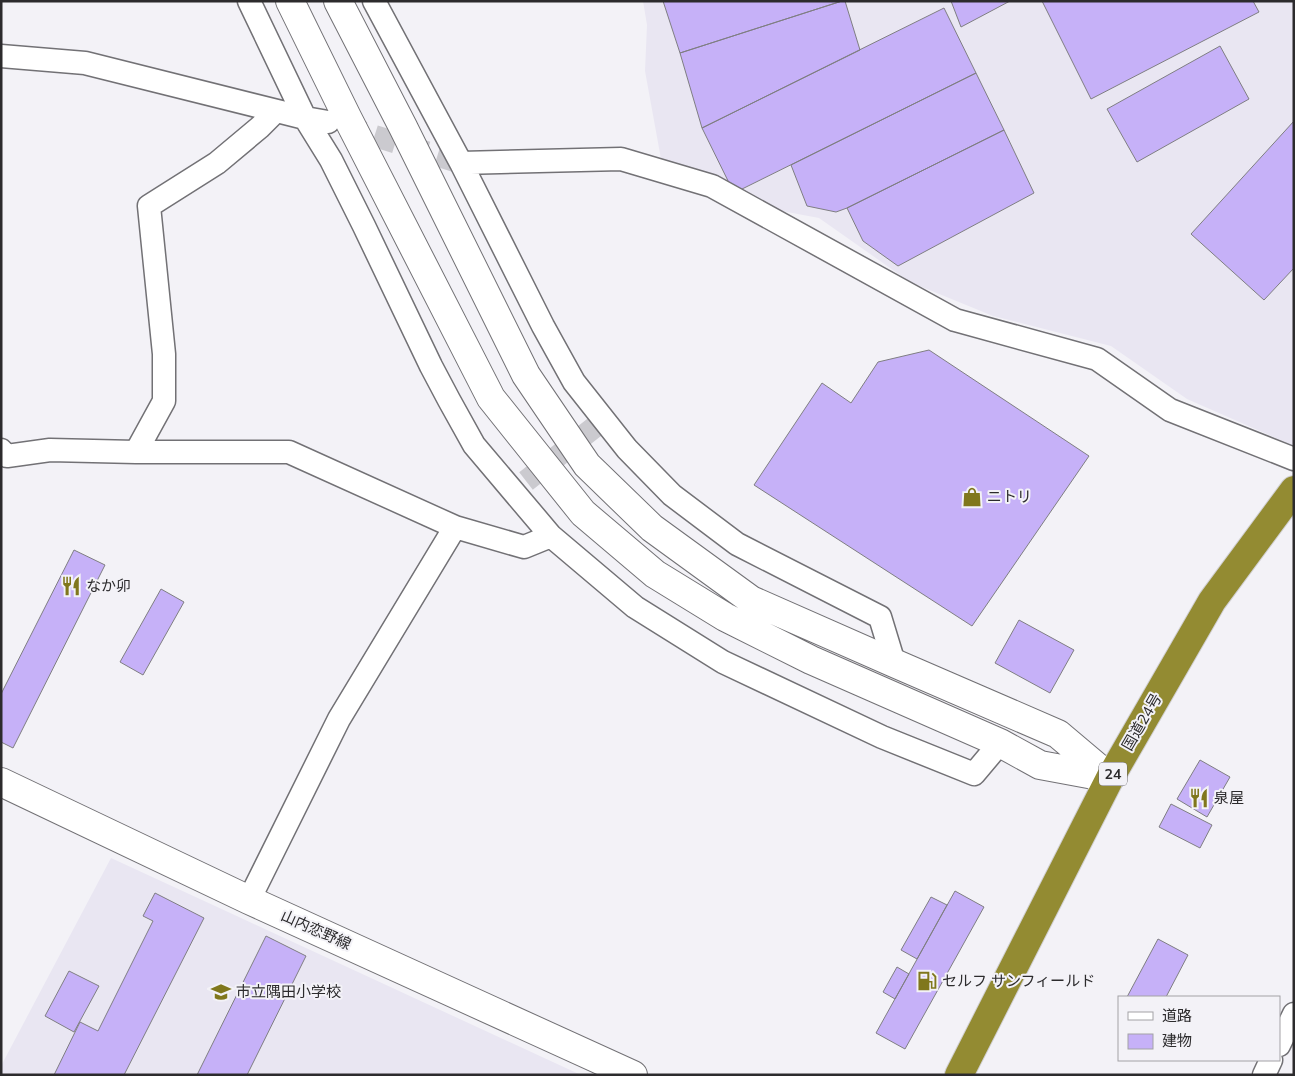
<svg xmlns="http://www.w3.org/2000/svg" width="1295" height="1076" font-family="Mulish,'Noto Sans JP',sans-serif">
	<style>
		.built { fill: #e9e6f2 }
		.building { fill: #c6b1f8; stroke: #7f7e82 }
		.lines { fill: none; stroke-linecap: round; stroke-linejoin: round }
		.street-tunnel { stroke: #cbcacf; stroke-width: 22; stroke-dasharray: 22 11; stroke-linecap: butt }
		.street-casing { stroke: #727175; stroke-width: 25 }
		.secondary-casing { stroke: #727175; stroke-width: 30 }
		.highway-casing { stroke: #d1d0d1; stroke-width: 30 }
		.street { stroke: #fff; stroke-width: 22 }
		.secondary { stroke: #fff; stroke-width: 28 }
		.highway { stroke: #938b32; stroke-width: 28 }
		.labels { text-anchor: middle; stroke-width: 4; stroke-linejoin: round; paint-order: stroke }
		.shield { fill: #f3f2f7; stroke: #68676a; stroke-width: 1 }
		.shield-label { font-size: 14px; font-weight: bold; fill: #2c2b2d }
		.poi-label { font-size: 15px; fill: #2c2b2d; stroke: #f3f2f7; text-anchor: start }
		.street-label { font-size: 15px; fill: #2c2b2d; stroke: #f3f2f7 }
	</style>
	<rect width="100%" height="100%" fill="#f3f2f7"/>
	<path class="built" d="M643,1H1294V446L1187,399L1111,346L993,316L910,282L819,218L739,203L696,182L661,159L645,71L647,25Z
		M111,858L241,918L581,1075H1V1066Z"/>
	<path class="building" d="M663,1H842L680,53Z
		M842,1H845L860,50L702,128L680,53Z
		M951,1H1010L961,27Z
		M1042,1H1253L1259,12L1091,99Z
		M944,8L976,73L734,193L702,128Z
		M1220,46L1249,99L1137,162L1107,109Z
		M976,73L1004,130L847,208L836,212L807,206L791,165Z
		M1294,121V268L1264,300L1191,234Z
		M1004,130L1034,193L898,266L863,241L847,208Z
		M929,350L1089,456L972,626L754,485L822,383L851,403L878,362Z
		M74,550L105,565L13,748L1,742V694Z
		M161,589L184,602L143,675L120,662Z
		M1019,620L1074,650L1050,693L995,663Z
		M1200,760L1230,777L1207,817L1177,799Z
		M1171,804L1212,825L1200,848L1159,827Z
		M955,891L984,907L905,1049L876,1033Z
		M155,893L204,918L124,1075H54L80,1022L98,1031L153,921L143,916Z
		M931,897L947,905L917,959L901,950Z
		M266,936L306,956L247,1075H197Z
		M1158,939L1188,955L1166,997H1127Z
		M897,967L909,974L895,999L883,992Z
		M69,971L99,986L74,1032L45,1016Z"/>
	<g class="lines">
		<path class="street-tunnel" d="M343,126L461,163
			M526,481L596,426"/>
		<defs>
			<path id="street" d="M249,1L305,118L331,160L364,226L431,366L449,400L474,445L551,536L635,607L723,662L882,737L974,774L1000,743
				M374,1L461,163L543,326L574,382L627,449L672,495L737,544L880,617L894,663
				M1,56L85,63L305,118L328,122
				M461,163L621,159L712,186L955,320L1097,359L1170,410L1294,459
				M1,450L7,456L50,450L136,452H289L455,527L524,547L551,536
				M136,452L164,401V354L149,206L217,163L260,127L276,111
				M249,900L339,719L455,527
				M1279,1045L1294,1014
				M1264,1075L1271,1060"/>
			<path id="secondary" d="M290,1L347,117L491,398L583,513L655,574L725,617L811,660L1000,743L1040,765L1110,778
				M338,1L403,127L526,375L587,465L652,528L751,600L894,663L1058,734L1109,777
				M1,782L249,900L633,1075"/>
			<path id="highway" d="M959,1075L1110,778L1212,601L1294,490"/>
		</defs>
		<use href="#street" class="street-casing"/>
		<use href="#secondary" class="secondary-casing"/>
		<use href="#highway" class="highway-casing"/>
		<use href="#street" class="street"/>
		<use href="#secondary" class="secondary"/>
		<use href="#highway" class="highway"/>
	</g>
	<defs>
		<symbol id="shop-bare" viewBox="-9 -9 18 18"><path d="M-5-2.5h2.3a2.7 3.5 0 0 1 5.4 0H5L5.5 6h-11ZM-1.5-2.5h3a1.5 2.3 0 0 0-3 0Z" fill="#80771c" stroke="#f3f2f7" stroke-width="2.5" paint-order="stroke"/></symbol>
		<symbol id="restaurant-bare" viewBox="-9 -9 18 18"><path d="M-5-6h1v4h1v-4h1v4h1v-4h1v5L-1.5 .5V6h-2V.5L-5-1ZM5-6V6H3V1.5H1.5Q1.5-4 5-6Z" fill="#80771c" stroke="#f3f2f7" stroke-width="2.5" paint-order="stroke"/></symbol>
		<symbol id="fuel-bare" viewBox="-9 -9 18 18"><path d="M-5.5-6h7V0h2V4h1.3V-2.5L3-4.5l.8-.8L6-3V5H2.5V1h-1V6h-7ZM-4.2-4.7v3.2H.2V-4.7Z" fill="#80771c" stroke="#f3f2f7" stroke-width="2.5" paint-order="stroke"/></symbol>
		<symbol id="school-bare" viewBox="-9 -9 18 18"><path d="M0-5L7-2L0 1L-7-2ZM-4 1L0 2.5L4 1V4Q0 6-4 4Z" fill="#80771c" stroke="#f3f2f7" stroke-width="2.5" paint-order="stroke"/></symbol>
	</defs>
	<g fill-rule="evenodd">
		<use href="#shop-bare" x="958" y="483" width="28" height="28"/>
		<use href="#restaurant-bare" x="57" y="572" width="28" height="28"/>
		<use href="#restaurant-bare" x="1185" y="784" width="28" height="28"/>
		<use href="#fuel-bare" x="913" y="967" width="28" height="28"/>
		<use href="#school-bare" x="207" y="978" width="28" height="28"/>
	</g>
	<g class="labels">
		<rect class="shield" x="1099" y="762.5" width="28" height="23" rx="4"/>
		<g class="shield-label">
			<text x="1113" y="779">24</text>
		</g>
		<g class="poi-label">
			<text x="987" y="502">ニトリ</text>
			<text x="86" y="591">なか卯</text>
			<text x="1214" y="803">泉屋</text>
			<text x="942" y="986">セルフ サンフィールド</text>
			<text x="236" y="997">市立隅田小学校</text>
		</g>
		<g class="street-label">
			<text transform="translate(1142 722) rotate(-60)" y="5">国道24号</text>
			<text transform="translate(316 930) rotate(24)" y="5">山内恋野線</text>
		</g>
	</g>
	<rect width="1295" height="1076" fill="none" stroke="#2c2b2d" stroke-width="5"/>
	<rect x="1118" y="996" width="162" height="65" fill="#f3f2f7" stroke="#a3a2a6"/>
	<rect x="1128" y="1012" width="25" height="8" fill="#ffffff" stroke="#a3a2a6"/>
	<text x="1162" y="1021" font-size="15" fill="#2c2b2d">道路</text>
	<rect x="1128" y="1034" width="25" height="15" fill="#c6b1f8" stroke="#a3a2a6"/>
	<text x="1162" y="1046" font-size="15" fill="#2c2b2d">建物</text>
</svg>
